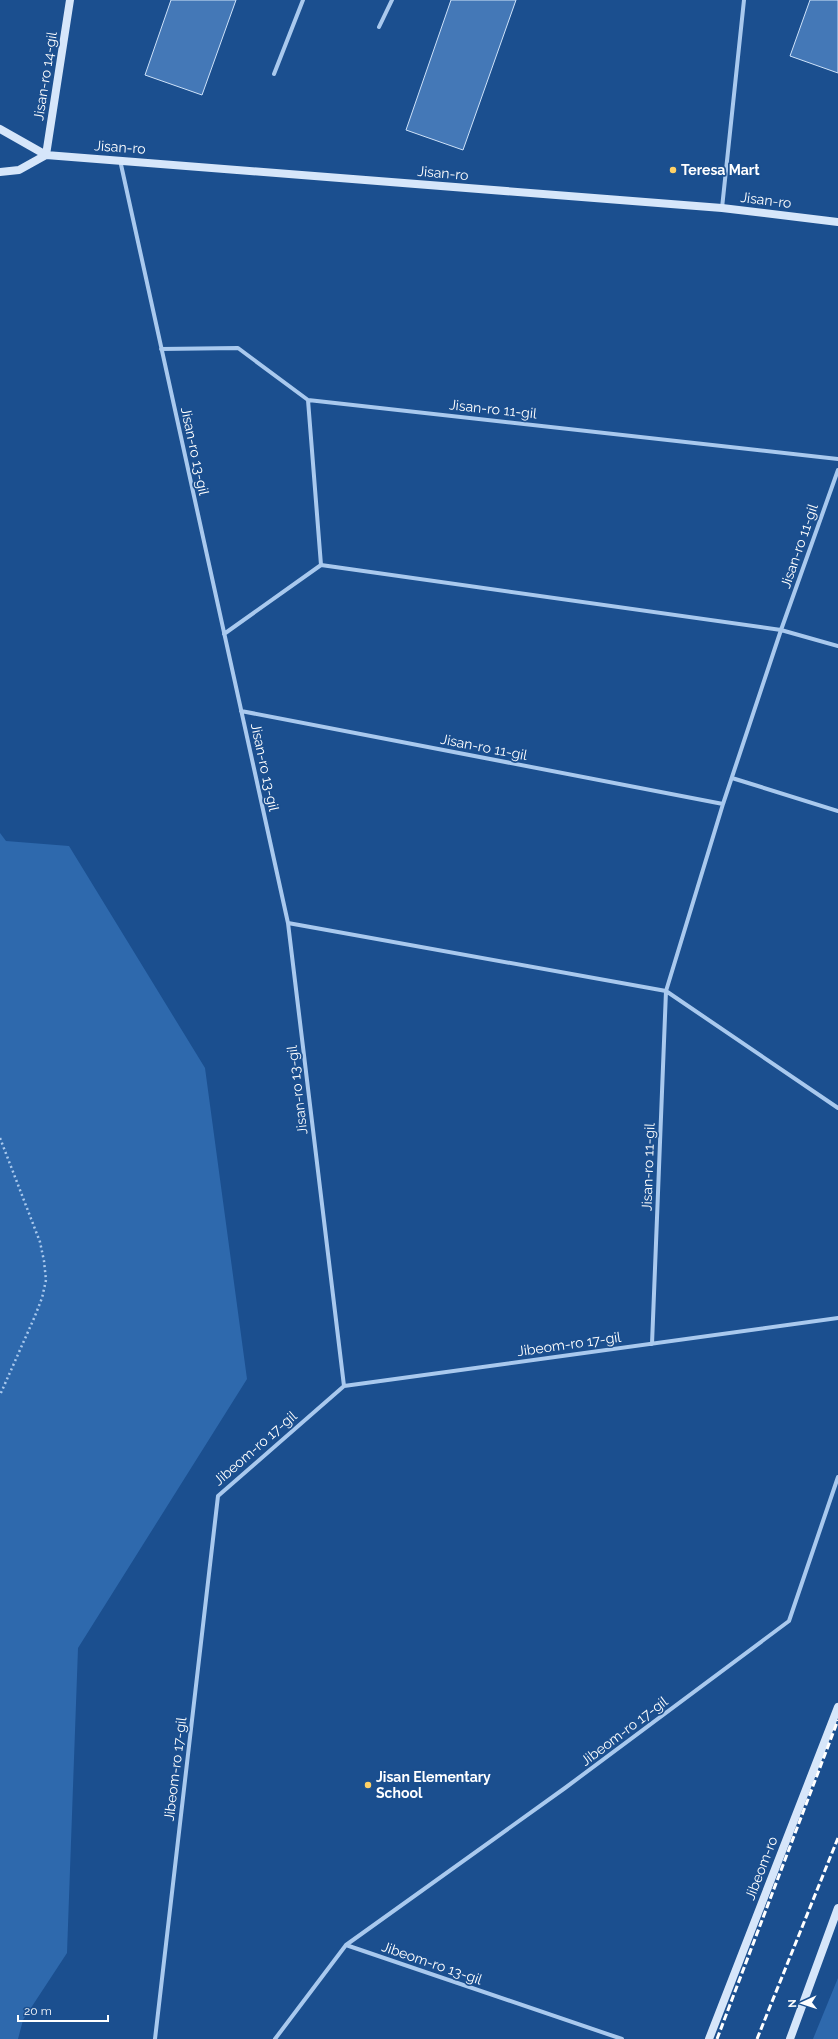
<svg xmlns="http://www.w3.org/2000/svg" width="838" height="2039" font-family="Raleway,sans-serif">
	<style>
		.green { fill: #2e69ad }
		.building { fill: #4478b7; stroke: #cfe3fa }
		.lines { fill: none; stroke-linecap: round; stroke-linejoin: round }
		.path { stroke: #a9c9ee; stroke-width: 2.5; stroke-dasharray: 2 3; stroke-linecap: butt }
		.street { stroke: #a9c9ee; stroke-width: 4 }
		.secondary { stroke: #d6e6fa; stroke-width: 8 }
		.rail { stroke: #fff; stroke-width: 3; stroke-dasharray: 7 3; stroke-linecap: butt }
		.poi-dot { fill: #ffd166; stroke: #1b4f8f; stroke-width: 1.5 }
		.labels { text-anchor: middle; stroke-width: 3.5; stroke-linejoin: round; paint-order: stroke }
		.street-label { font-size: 14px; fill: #fff; stroke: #1b4f8f }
		.poi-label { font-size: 14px; font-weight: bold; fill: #fff; stroke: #1b4f8f; text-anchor: start }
	</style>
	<rect width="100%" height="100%" fill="#1b4f8f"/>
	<path class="green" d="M0,833L6,841L69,846L205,1068L247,1379L78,1648L67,1953L23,2020L18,2039H0Z
		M838,1978V2039H813Z"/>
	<path class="building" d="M171,0H236L202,95L145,75Z
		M451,0H516L463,150L406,130Z
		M810,0H838V73L790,56Z"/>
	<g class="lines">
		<path class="path" d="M0,1138L40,1242L44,1261L46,1280L42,1298L35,1316L0,1395"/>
		<path class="street" d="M379,27L392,0
			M274,74L303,0
			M120,160L288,923L344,1386
			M722,208L744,0
			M161,349L238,348L308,400L838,459
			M308,400L321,565
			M224,634L321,565L781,630L838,646
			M241,711L723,804
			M732,778L838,811
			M288,923L666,991L838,1108
			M652,1344L666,991L723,804L781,630L838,470
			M346,1945L622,2039
			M155,2039L218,1496L344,1386L838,1318
			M275,2039L346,1945L565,1788L789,1621L838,1477"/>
		<path class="secondary" d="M0,129L46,155L722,208L838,222
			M46,155L70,0
			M0,172L19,170L46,155
			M709,2039L838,1707
			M790,2039L838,1908"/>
		<path class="rail" d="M717,2039L838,1720
			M757,2039L838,1838"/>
	</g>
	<g class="poi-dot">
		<circle cx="673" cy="170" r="4"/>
		<circle cx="368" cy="1785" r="4"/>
	</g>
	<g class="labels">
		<g class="street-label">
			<text transform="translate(45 76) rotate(-81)" y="5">Jisan-ro 14-gil</text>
			<text transform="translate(120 147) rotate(4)" y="5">Jisan-ro</text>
			<text transform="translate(443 173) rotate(5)" y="5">Jisan-ro</text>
			<text transform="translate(766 200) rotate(7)" y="5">Jisan-ro</text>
			<text transform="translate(493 409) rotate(6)" y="5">Jisan-ro 11-gil</text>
			<text transform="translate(195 451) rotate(78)" y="5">Jisan-ro 13-gil</text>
			<text transform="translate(799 546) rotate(-71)" y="5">Jisan-ro 11-gil</text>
			<text transform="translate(484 747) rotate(11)" y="5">Jisan-ro 11-gil</text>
			<text transform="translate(265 767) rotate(78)" y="5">Jisan-ro 13-gil</text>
			<text transform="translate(297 1090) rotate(-97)" y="5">Jisan-ro 13-gil</text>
			<text transform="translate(648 1167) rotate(-88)" y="5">Jisan-ro 11-gil</text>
			<text transform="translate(569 1344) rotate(-8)" y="5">Jibeom-ro 17-gil</text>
			<text transform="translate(255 1448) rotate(-41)" y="5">Jibeom-ro 17-gil</text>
			<text transform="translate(624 1731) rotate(-37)" y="5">Jibeom-ro 17-gil</text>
			<text transform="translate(175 1769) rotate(-83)" y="5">Jibeom-ro 17-gil</text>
			<text transform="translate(761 1868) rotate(-69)" y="5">Jibeom-ro</text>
			<text transform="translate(432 1963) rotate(19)" y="5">Jibeom-ro 13-gil</text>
		</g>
		<g class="poi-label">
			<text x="681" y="175">Teresa Mart</text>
			<text x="376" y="1782">Jisan Elementary<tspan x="376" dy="16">School</tspan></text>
		</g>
	</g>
	<g transform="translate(802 2003) rotate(267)" stroke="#1b4f8f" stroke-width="3" paint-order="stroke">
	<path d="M0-3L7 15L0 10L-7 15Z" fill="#ffffff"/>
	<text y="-6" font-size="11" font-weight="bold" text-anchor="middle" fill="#ffffff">N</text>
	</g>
	<path d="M18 2015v6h90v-6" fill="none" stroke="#ffffff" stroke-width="2"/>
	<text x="24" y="2015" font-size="12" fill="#ffffff" stroke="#1b4f8f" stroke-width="3" paint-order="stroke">20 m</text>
</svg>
